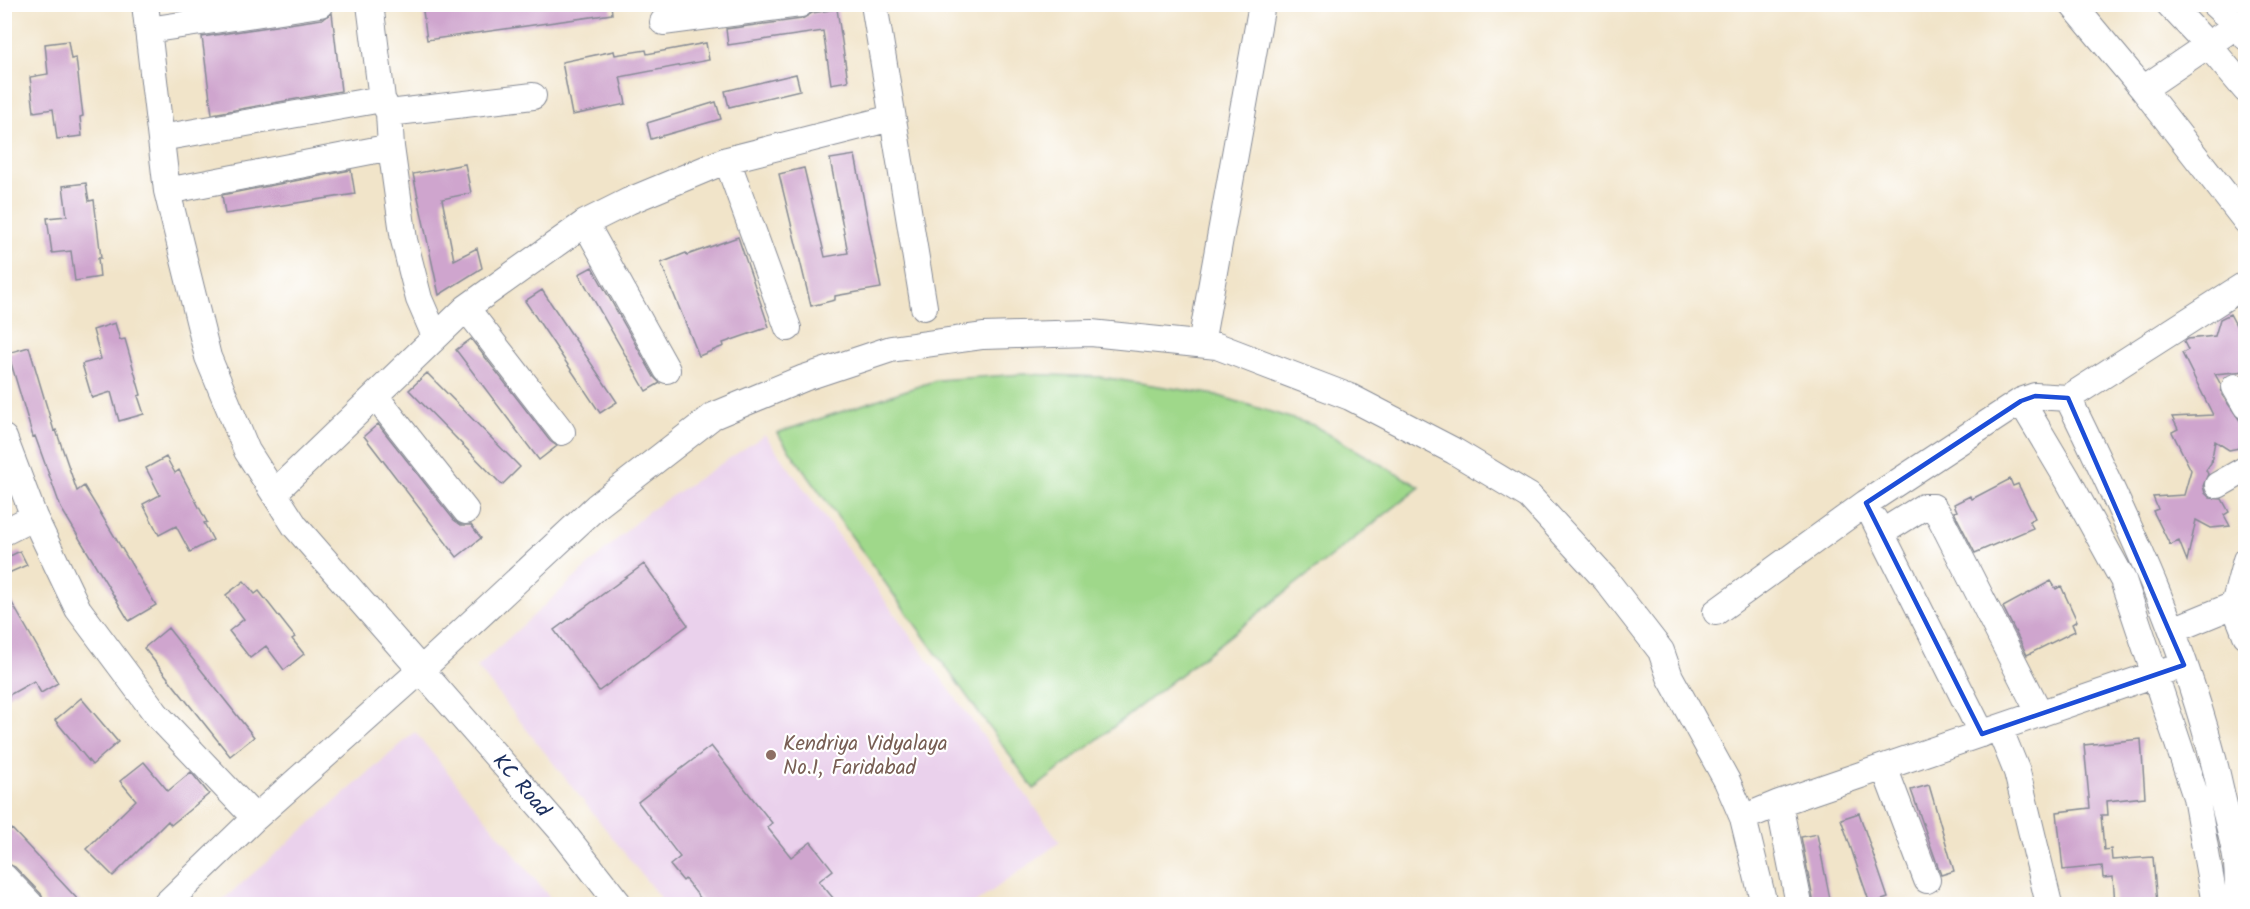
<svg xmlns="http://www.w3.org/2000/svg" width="2250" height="909" font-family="Kalam,sans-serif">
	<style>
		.built { fill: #ead1ec }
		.green { fill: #9fd88a; stroke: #5d8474; stroke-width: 1.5 }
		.building { fill: #cfa5ce }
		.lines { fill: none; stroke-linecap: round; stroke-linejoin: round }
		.minor-casing { stroke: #868a94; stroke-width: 28 }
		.minor { stroke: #fff; stroke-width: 26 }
		.marked { fill: none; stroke: #1d4ed8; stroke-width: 4.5; stroke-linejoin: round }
		.education-dot { fill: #8d6e63; stroke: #fff; stroke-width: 2 }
		.labels { text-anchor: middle; stroke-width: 4.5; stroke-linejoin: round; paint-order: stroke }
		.education-label { font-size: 21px; fill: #785e54; stroke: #fff; text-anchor: start }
		.street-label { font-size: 21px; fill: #1b2f5e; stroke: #fff }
	</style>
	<rect width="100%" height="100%" fill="#fff"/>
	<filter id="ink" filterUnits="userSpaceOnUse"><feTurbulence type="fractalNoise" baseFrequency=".0167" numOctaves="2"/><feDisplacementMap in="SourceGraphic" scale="12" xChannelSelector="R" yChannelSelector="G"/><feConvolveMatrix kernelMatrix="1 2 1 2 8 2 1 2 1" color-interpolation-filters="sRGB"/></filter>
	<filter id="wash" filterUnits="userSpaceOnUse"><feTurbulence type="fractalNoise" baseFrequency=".008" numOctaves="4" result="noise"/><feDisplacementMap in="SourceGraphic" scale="24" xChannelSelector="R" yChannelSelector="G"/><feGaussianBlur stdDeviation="1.35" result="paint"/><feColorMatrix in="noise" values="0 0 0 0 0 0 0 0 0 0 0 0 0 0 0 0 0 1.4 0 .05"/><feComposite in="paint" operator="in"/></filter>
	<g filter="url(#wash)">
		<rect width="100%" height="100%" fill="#f1e4c9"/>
		<path class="built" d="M765,435L1060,842L974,904H665L477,667L647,512Z
			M415,732L555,904H218Z"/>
		<path class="green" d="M1023,374L1101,377L1216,395L1313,425L1420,487L1034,789L777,433L937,380Z"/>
		<g id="blocks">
			<path class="building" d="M422,4H451L452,13L509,4H611L612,14L427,40Z
				M837,9L848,81L831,84L823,31L728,45L726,29L802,19L812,13Z
				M332,13L341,91L212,114L202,37L322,19Z
				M68,41L71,59L76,58L83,116L80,117L82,136L57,139L53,109L34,112L30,77L48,74L45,44Z
				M706,43L709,60L620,77L626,104L572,115L562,62L614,51L615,55L646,50L647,54Z
				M796,74L800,90L729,107L725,91Z
				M716,102L721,119L651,139L647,123Z
				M855,155L881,288L835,296V300L811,306L779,174L804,168L825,257L848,253L830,159Z
				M465,164L471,193L442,199L454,260L477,248L482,268L439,295L413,174Z
				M351,170L355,194L225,214L222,195Z
				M86,183L89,201L94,200L101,258H98L100,277L75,281L71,251L52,253L47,218L67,216L63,186Z
				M738,237L769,327L723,343L724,346L699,356L661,263L686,253L687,255Z
				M592,267L654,377L660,383L646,391L579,274Z
				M542,290L617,402L600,413L525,301Z
				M2230,314L2236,325L2246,320V371L2215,374L2221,385L2222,395L2246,429V445L2239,448L2229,450L2215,441L2211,463L2206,470L2208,474L2203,486L2205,493L2210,498L2222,499L2229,512L2224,515L2230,526L2211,528L2196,520L2187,561L2179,541L2170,545L2153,511L2158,509L2153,497L2184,495L2191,470L2172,432L2178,429L2172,417L2213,415L2182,353L2188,350L2184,342L2188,339L2215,336L2220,319Z
				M115,323L120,340L125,339L141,395L138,396L144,414L119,421L111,392L92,398L82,364L101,359L93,330Z
				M471,339L550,441L557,446L539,460L456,350Z
				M29,347L54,431L56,430L77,491L84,486L156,605L129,621L61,508L35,436L33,437L8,353Z
				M427,373L520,467L502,485L409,390Z
				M378,424L454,520L461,525H471L481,538L457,557L364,436Z
				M166,457L175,473L179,470L207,522L204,523L213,540L190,552L176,526L159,535L143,504L160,495L146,468Z
				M2010,479L2013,486L2018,484L2035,518L2029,521L2033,528L1975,553L1954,512L1957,511L1954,504L1970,496L1972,499Z
				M20,551L27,565L4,575V559Z
				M644,564L688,625L599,691L554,630Z
				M244,581L255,594L259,591L295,637L292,639L304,654L284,670L266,646L250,658L229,631L244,619L226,595Z
				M2051,581L2056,589L2061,586L2077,621L2072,624L2075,631L2027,655L2003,607Z
				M4,589L58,683L41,693L34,681L4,698Z
				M168,628L254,737L230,756L144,648Z
				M81,698L118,742L92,765L55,720Z
				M2141,739L2145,797L2107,801L2108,815H2101L2104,850L2111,849L2112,860L2153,857L2157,904H2115L2113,877L2103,878L2102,866L2063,870L2057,812L2090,808L2084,745Z
				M711,746L772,823L767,827L791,857L811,842L833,870L819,881L838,904H705L685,879L683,881L670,865L680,857L638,802Z
				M144,762L168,791L191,772L209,794L171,825L168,821L113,876L86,849L136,800L120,781Z
				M1929,785L1954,871L1941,875L1911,790Z
				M1859,813L1888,898L1870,904L1841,819Z
				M12,829L82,904H45L41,894L15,867L4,862V836Z
				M1817,834L1831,904H1814L1801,837Z"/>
		</g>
	</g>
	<g filter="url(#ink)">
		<use href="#blocks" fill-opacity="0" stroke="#868a94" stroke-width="1.5"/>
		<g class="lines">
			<defs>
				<path id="minor" d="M145,4L167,191L208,357L247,451L295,526L561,830L619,904
					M370,4L382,99L389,113L391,147L404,240L419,299L435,336
					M874,4L924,307
					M2072,4L2143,89L2246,221
					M2169,4L2207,44L2246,90
					M2214,4L2238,26L2246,37
					M663,22L800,4
					M148,30L320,4
					M2143,89L2246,19
					M389,113L533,96
					M161,138L382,99
					M727,160L788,328
					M167,191L391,147
					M585,223L667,370
					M466,308L562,432
					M1201,344L1262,4
					M2235,387L2246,406
					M375,396L466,511
					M2068,398L2246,284
					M2021,401L2068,480L2123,580L2196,797L2215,904
					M4,438L34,517L78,609L157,715L255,818
					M2218,485L2246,469
					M274,493L466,308L585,223L629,201L727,160L892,118
					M1874,519L1982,734
					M4,532L34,517
					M1881,533L1923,507H1933L1940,517L2040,714
					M2234,605L2246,635
					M1716,612L1866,503L2021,401L2035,396L2068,398C2130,525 2191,654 2221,792C2226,816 2234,840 2237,864C2238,877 2238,891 2239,904
					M2173,630L2234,605L2246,560
					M1999,728L2017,772L2049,904
					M1884,767L1927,880
					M1779,803L1799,904
					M1743,818L1779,803L2170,669
					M4,877L30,904
					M166,904L255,818L421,670L597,506L713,416L804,378L891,349L983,336L1091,333L1217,346L1350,397L1454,451L1529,496L1606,580L1661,651L1670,677L1727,781L1743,818L1764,904"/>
			</defs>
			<use href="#minor" class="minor-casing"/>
			<use href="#minor" class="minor"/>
		</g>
	</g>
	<path class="marked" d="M2035,396L2068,398L2184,665L1982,734L1866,503L2021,401Z"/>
	<circle class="education-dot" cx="771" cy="755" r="6"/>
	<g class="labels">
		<g class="education-label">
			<text x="783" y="750">Kendriya Vidyalaya<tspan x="783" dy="24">No.1, Faridabad</tspan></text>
		</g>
		<g class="street-label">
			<text transform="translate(522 785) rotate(49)" y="7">KC Road</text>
		</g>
	</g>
	<rect width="2250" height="909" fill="none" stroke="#fff" stroke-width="24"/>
</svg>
